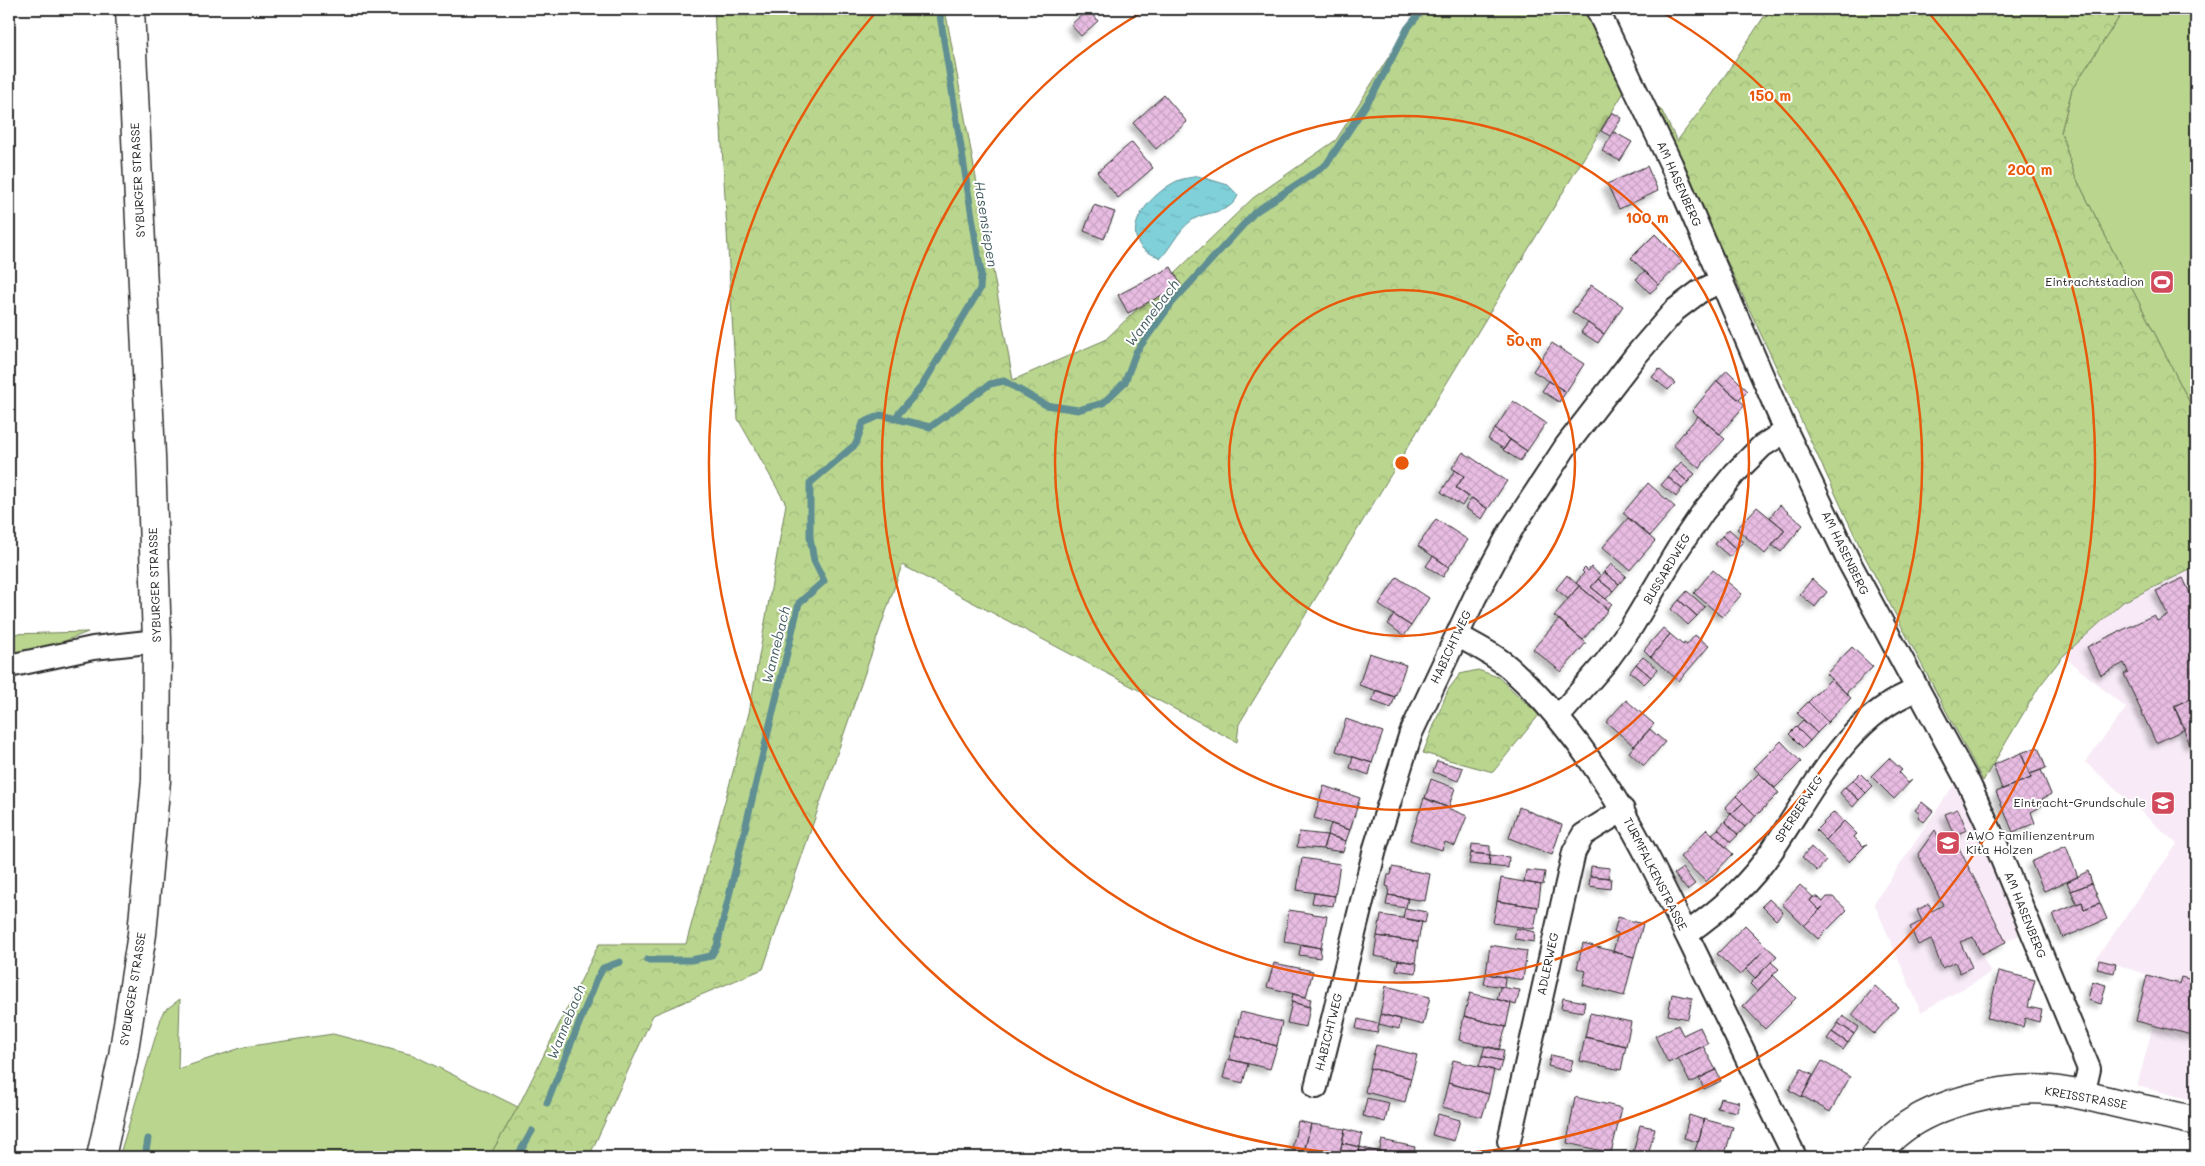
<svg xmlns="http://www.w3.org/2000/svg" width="2205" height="1166" font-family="Mali,sans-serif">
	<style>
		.built { fill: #f8ebf7 }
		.green { fill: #bad68e; stroke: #72805c }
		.forest { fill: url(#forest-crowns); stroke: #72805c }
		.water { fill: url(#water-ripples); stroke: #5e8e93 }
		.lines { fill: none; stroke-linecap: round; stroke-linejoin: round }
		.stream { stroke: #5e8e93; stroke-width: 7 }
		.building { fill: url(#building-cross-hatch); stroke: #2b2b2b; filter: url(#shadow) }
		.minor-casing { stroke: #2b2b2b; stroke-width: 26 }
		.tertiary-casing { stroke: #2b2b2b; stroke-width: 31 }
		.secondary-casing { stroke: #2b2b2b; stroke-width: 31 }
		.minor { stroke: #fff; stroke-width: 22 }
		.tertiary { stroke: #fff; stroke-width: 28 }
		.secondary { stroke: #fff; stroke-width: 28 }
		.ring { fill: none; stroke: #e8590c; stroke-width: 2.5 }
		.labels { text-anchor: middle; stroke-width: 4; stroke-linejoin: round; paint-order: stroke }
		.street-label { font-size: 12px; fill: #2b2b2b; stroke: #fff }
		.poi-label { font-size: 12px; fill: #2b2b2b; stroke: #fff; text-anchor: end }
		.water-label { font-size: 14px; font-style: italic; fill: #445d5f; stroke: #fff }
		.centre { fill: #e8590c; stroke: #fff; stroke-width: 2.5 }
		.ring-label { font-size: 15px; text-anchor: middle; font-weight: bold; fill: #e8590c; stroke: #fff; stroke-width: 4; stroke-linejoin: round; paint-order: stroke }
	</style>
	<defs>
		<pattern id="forest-crowns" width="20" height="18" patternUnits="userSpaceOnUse" patternTransform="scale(1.25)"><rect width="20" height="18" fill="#bad68e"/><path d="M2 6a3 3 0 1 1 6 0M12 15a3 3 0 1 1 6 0" fill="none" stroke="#a0b87b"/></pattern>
		<pattern id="water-ripples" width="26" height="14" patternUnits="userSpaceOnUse" patternTransform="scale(1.25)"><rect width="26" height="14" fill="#80d0d9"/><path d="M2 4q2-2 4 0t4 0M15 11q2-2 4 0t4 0" fill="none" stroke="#6fb3ba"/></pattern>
		<pattern id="building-cross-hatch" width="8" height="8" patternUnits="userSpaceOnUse" patternTransform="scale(1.25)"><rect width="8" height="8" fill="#e9bde3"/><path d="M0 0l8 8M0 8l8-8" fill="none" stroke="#c8a3c3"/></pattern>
		<filter id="shadow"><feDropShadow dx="-4.5" dy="4.5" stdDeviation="2.5" flood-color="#0004"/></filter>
	</defs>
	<rect width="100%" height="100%" fill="#fff"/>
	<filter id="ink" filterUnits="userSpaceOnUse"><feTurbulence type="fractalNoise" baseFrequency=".02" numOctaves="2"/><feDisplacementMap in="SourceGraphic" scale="10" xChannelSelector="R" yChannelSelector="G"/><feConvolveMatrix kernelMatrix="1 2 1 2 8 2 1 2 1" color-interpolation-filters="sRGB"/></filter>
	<g filter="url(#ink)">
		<path class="built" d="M2196,568V1101L2137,1086L2153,1026L2136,1021L2147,975L2116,964L2095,960L2177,844L2085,762L2126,708L2063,656L2123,602Z
			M1955,783L2022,934L1981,953L1991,973L1921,1012L1874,903Z"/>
		<path class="green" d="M2127,9H2196V415L2074,174L2061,132L2072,89L2118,19Z
			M88,632L44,649L9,655V634Z
			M180,999L178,1069L244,1047L333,1034L413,1055L518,1107L489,1157H119L163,1012Z"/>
		<path class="forest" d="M714,9H945L1013,380L1105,340L1253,198L1336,140L1419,9H1584L1621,81L1662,111L1677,141L1712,95L1769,9H2127L2118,19L2072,89L2061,132L2074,174L2196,415V567L2123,602L2063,656L2039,687L1983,781L1862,551L1661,120L1624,92L1239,724L1237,742L902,565L763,969L653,1015L589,1157H489L518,1107L599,944H686L749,713L786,504L738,419Z
			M1478,670L1498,677L1539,715L1493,772L1423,753L1448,690L1460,674Z"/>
		<path class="water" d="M1198,176L1228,185L1238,195C1232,212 1213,211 1198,217C1181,224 1173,245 1161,258C1155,255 1147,253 1143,249C1120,226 1155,192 1175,182C1182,178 1191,178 1198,176Z"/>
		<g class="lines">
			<path class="stream" d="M894,419L922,386L980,289L981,273L939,9
				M647,960H691L711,956L717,946L799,603L824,581L814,561L810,537V483L856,444L863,423L881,415L930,427L990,384L1004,381L1046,405L1078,410L1103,403L1125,382L1136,352L1172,303L1255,212L1326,165L1375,91L1407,29L1423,9
				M547,1103L597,979L603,968L620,962
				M145,1157L148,1139
				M517,1157L532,1131"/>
		</g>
		<path class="building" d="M1088,9L1098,21L1081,36L1071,25Z
			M1164,95L1187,122L1156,149L1133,123Z
			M1612,112L1622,118L1610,136L1601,131Z
			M1614,132L1632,142L1620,161L1602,151Z
			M1132,142L1153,168L1118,198L1097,172Z
			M1647,166L1658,191L1619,209L1607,184Z
			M1094,205L1115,212L1104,239L1084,231Z
			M1655,234L1682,261L1659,285L1631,258Z
			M1171,267L1181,285L1128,313L1118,295Z
			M1645,271L1659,285L1650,293L1636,279Z
			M1591,285L1623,306L1604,334L1572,312Z
			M1588,323L1604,334L1598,343L1581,332Z
			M1552,343L1584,364L1566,392L1533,371Z
			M1659,369L1675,383L1668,390L1652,377Z
			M1727,370L1748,391L1739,400L1717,381Z
			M1549,381L1566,392L1559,402L1542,391Z
			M1717,381L1745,405L1720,434L1692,411Z
			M1513,401L1546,423L1527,451L1495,429Z
			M1698,416L1725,439L1705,460L1700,469L1673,445Z
			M1495,429L1510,440L1504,449L1488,439Z
			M1510,440L1527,451L1520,461L1503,450Z
			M1463,452L1507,481L1488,509L1456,488L1464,476L1452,468Z
			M1681,462L1695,474L1688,482L1674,470Z
			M1455,470L1464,476L1456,488L1468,496L1462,506L1441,492Z
			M1674,470L1688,482L1682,489L1668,477Z
			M1668,477L1682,489L1676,497L1661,485Z
			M1648,483L1675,507L1650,536L1623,513Z
			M1472,498L1488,509L1482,519L1465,508Z
			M1780,505L1803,525L1781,552L1772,545L1785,530L1770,517Z
			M1757,507L1785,530L1765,554L1737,529Z
			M1628,518L1655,541L1630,570L1603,547Z
			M1436,519L1468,540L1449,567L1418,546Z
			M1729,529L1743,542L1736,549L1722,536Z
			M1722,536L1736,549L1730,557L1715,544Z
			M1433,556L1449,567L1443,577L1426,566Z
			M1611,564L1626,576L1619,584L1604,572Z
			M1591,567L1601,576L1591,587L1612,604L1607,609L1576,583L1584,573L1582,571L1585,568L1588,571Z
			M1713,570L1742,594L1722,617L1694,593Z
			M1604,572L1619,584L1613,591L1598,579Z
			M1567,575L1579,586L1568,599L1556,589Z
			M1397,577L1429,598L1411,626L1379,605Z
			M2183,578L2196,606V696L2174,706L2185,729L2156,743L2124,674L2128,672L2124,663L2101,675L2087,647L2154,615L2157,621L2168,615L2156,591Z
			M1598,579L1613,591L1606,599L1591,587Z
			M1812,579L1827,592L1815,607L1800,594Z
			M1579,586L1608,610L1583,640L1554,616Z
			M1687,591L1705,607L1697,616L1679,600Z
			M1679,600L1697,616L1688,625L1671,609Z
			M1394,615L1411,626L1404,636L1388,624Z
			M1559,619L1586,643L1561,672L1533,649Z
			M1663,628L1670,634L1651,657L1644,650Z
			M1670,634L1683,645L1684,643L1687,645L1695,635L1709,646L1679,681L1651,657Z
			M1852,647L1873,667L1846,693L1826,674Z
			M1369,653L1406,665L1395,697L1359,685Z
			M1643,657L1658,669L1651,677L1636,664Z
			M1636,664L1651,677L1644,684L1630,672Z
			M1831,679L1851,698L1828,722L1808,702Z
			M1376,690L1395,697L1391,708L1372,701Z
			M2196,696V742L2190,745L2174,706Z
			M1626,700L1654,724L1634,746L1606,722Z
			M1808,702L1828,722L1817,733L1797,713Z
			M1346,719L1383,732L1372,763L1336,751Z
			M1803,720L1817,733L1810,741L1796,727Z
			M1796,727L1810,741L1803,748L1789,734Z
			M1650,729L1665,742L1644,766L1629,752Z
			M1781,741L1801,762L1775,788L1754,768Z
			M2038,747L2046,768L2030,774L2021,753Z
			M2021,753L2031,778L2002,789L1993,765Z
			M1353,757L1372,763L1369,775L1350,768Z
			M1889,758L1902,770L1899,773L1908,783L1912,780L1894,799L1871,776Z
			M1437,761L1463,768L1458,781L1433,772Z
			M2041,770L2051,794L2042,799L2044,804L2040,807L2031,812L2035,823L2013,832L1996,792L2031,778L2030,774Z
			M1759,773L1779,793L1756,816L1736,796Z
			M1860,773L1873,786L1866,793L1853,780Z
			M1431,779L1455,788L1448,809L1447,807L1425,798Z
			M1853,780L1866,793L1859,800L1845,787Z
			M1324,786L1360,798L1350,830L1314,818Z
			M1845,787L1859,800L1853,807L1840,793Z
			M1736,796L1743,803L1731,814L1725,808Z
			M1424,798L1467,816L1455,846L1445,842L1442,850L1410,840Z
			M1922,802L1933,811L1924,822L1918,817L1920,814L1915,810Z
			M1743,803L1756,816L1745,827L1731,814Z
			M1519,807L1562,825L1552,855L1509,838Z
			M1958,809L1967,830L1954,835L1945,814Z
			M1834,812L1844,821L1826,840L1816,830Z
			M1731,814L1745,827L1738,835L1725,821Z
			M1725,821L1738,835L1731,842L1718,829Z
			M1844,821L1857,834L1854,837L1863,846L1867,844L1849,862L1826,840Z
			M1331,824L1350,830L1346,841L1327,835Z
			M1707,829L1733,854L1706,882L1680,857Z
			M1718,829L1731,842L1726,847L1712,834Z
			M1935,830L1947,854L1959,848L2006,942L1981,954L1973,937L1960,942L1972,967L1960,973L1955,962L1942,968L1931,939L1918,945L1910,927L1922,921L1917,910L1929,904L1932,911L1943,905L1918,854Z
			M1299,832L1327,835L1323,849L1297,847Z
			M1327,835L1346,841L1343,852L1323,849Z
			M1472,844L1490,846V855L1471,853Z
			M2066,846L2078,877L2044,891L2031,862Z
			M1811,847L1826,861L1817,871L1802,857Z
			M1471,853L1490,855L1489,866L1469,864Z
			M1490,855L1509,857L1508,868L1489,866Z
			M1302,858L1340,864L1335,896L1297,890Z
			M1591,866L1610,868L1609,878L1590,876Z
			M1392,867L1430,874L1425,901L1388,895L1389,887L1386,886L1388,875H1391Z
			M1683,868L1695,884L1687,890L1674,874Z
			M1526,870L1545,872L1543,885L1524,882Z
			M2088,871L2092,883L2071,891L2067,882Z
			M1590,876L1611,878L1610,889L1589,886Z
			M1501,878L1541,885L1538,907L1497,901Z
			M2092,883L2100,903L2084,909L2082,902L2077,904L2071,891Z
			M1800,885L1813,897L1810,901L1819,910L1823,907L1804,926L1782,904Z
			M1314,893L1335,896L1333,906L1312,903Z
			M1388,895L1408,898L1406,908L1386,905Z
			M1813,897H1818L1823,902L1827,897H1833L1847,910L1818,939L1804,926L1823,907L1819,910L1810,901Z
			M1769,899L1783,912L1776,920L1762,906Z
			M1497,901L1538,907L1534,929L1493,923Z
			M2082,902L2084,909L2100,903L2107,919L2063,938L2053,914Z
			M1405,908L1427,912L1425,923L1403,918Z
			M1289,910L1327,916L1321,948L1284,942Z
			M1381,915L1422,921L1418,942L1377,936Z
			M1618,917L1643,924L1634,957L1613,952L1618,933L1614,932Z
			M1745,925L1767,947L1740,975L1717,954Z
			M1516,928L1535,932L1534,942L1514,939Z
			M1377,936L1418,942L1415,963L1374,956Z
			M1583,943L1634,957L1624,996L1583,985L1586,971L1577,968Z
			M1301,944L1321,948L1320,958L1299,955Z
			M1490,945L1527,951L1523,980L1486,974Z
			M1767,947L1777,956L1755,978L1746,969Z
			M1398,960L1417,963L1416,973L1396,970Z
			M2099,960L2116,964L2114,973L2097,969Z
			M1771,962L1779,969L1757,991L1750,984Z
			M1274,963L1313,971L1306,997L1267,987Z
			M1999,971L2035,980L2028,1007L2042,1010L2039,1022L2025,1018L2023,1027L1987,1018Z
			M1486,974L1505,977L1504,987L1484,984Z
			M1773,975L1796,998L1765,1029L1743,1006Z
			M2147,975L2179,984L2181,977L2196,981V1036L2136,1021Z
			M2092,981L2106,985L2101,1004L2088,1000Z
			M1386,986L1430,997L1423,1025L1380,1014Z
			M1875,986L1898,1007L1874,1034L1852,1015Z
			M1500,987L1520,990L1516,1005L1497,999Z
			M1470,993L1511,1003L1506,1027L1464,1016Z
			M1293,994L1311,999L1309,1007L1291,1002Z
			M1672,994L1692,998L1688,1019L1668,1015Z
			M1563,998L1585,1002L1583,1012L1561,1008Z
			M1292,1002L1310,1007L1306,1027L1287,1023Z
			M1241,1012L1282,1022L1277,1046L1235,1035Z
			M1590,1013L1631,1022L1626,1046L1585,1037Z
			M1381,1014L1401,1019L1399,1029L1379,1024Z
			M1464,1016L1506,1027L1499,1050L1459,1040Z
			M1843,1016L1859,1027L1854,1034L1838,1023Z
			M1358,1019L1379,1024L1377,1033L1356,1029Z
			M1838,1023L1854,1034L1848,1043L1832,1032Z
			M1678,1025L1683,1035L1700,1027L1708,1044L1668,1063L1655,1036Z
			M1832,1032L1848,1043L1843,1050L1827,1039Z
			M1235,1035L1277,1046L1270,1069L1229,1059Z
			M1585,1037L1626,1046L1621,1070L1580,1061Z
			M1376,1045L1417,1055L1411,1078L1370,1068Z
			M1485,1046L1504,1050L1502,1061L1482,1056Z
			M1703,1046L1716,1070L1690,1083L1678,1058Z
			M1551,1055L1573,1060L1570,1072L1548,1066Z
			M1482,1056L1502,1061L1499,1072L1479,1066Z
			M1228,1059L1248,1064L1243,1083L1223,1078Z
			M1453,1060L1494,1070L1489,1094L1448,1083Z
			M1822,1061L1850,1077L1830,1112L1802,1096Z
			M1370,1068L1411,1078L1405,1102L1365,1092Z
			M1801,1068L1813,1075L1802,1097L1789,1090Z
			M1716,1070L1721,1081L1704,1089L1699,1078Z
			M1448,1083L1489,1094L1482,1117L1442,1107Z
			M1575,1097L1622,1108L1611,1153L1567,1143Z
			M1367,1098L1389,1103L1385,1122L1363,1116Z
			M1720,1098L1739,1102L1737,1112L1717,1108Z
			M1438,1114L1460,1120L1454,1141L1432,1135Z
			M1689,1115L1704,1120L1698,1142L1684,1138Z
			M1703,1119L1733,1127L1724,1157L1693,1156L1701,1133Z
			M1298,1121L1311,1124L1304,1152L1292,1149Z
			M1311,1124L1345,1129L1339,1157H1328L1304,1152Z
			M1640,1125L1655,1128L1648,1156L1633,1153Z
			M1345,1129L1362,1134L1360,1147L1342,1143Z
			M1382,1140L1415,1147L1413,1157H1378Z
			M1342,1143L1360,1147L1358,1157H1339Z
			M1360,1147L1379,1152L1378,1157H1358Z"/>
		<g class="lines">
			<defs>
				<path id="minor" d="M1597,9L1671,164L1786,431L1848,560L1969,784L1987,823L2089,1069L2083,1095
					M1457,635C1476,646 1496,655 1512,670C1596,746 1645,849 1694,950C1728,1019 1761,1088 1795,1157
					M9,666L93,648L157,641
					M1558,717L1606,662L1632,626L1678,549L1703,512L1735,473L1762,446L1786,431
					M1686,934C1721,909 1749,885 1773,849C1812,792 1848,715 1917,690
					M1316,1087L1376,845L1411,733L1475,597L1511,530L1566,446L1637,354L1675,310L1699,292L1721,281
					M1509,1141L1574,852L1583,835L1623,810"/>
				<path id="tertiary" d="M101,1157L123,1056L142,934L156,780L157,641L151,456L130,9"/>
				<path id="secondary" d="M1875,1157C1882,1148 1891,1137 1901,1130C1937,1102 2006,1086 2050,1090C2074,1092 2098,1099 2121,1104C2146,1110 2171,1115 2196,1121"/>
			</defs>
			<use href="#minor" class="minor-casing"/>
			<use href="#tertiary" class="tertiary-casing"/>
			<use href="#secondary" class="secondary-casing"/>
			<use href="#minor" class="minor"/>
			<use href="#tertiary" class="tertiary"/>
			<use href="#secondary" class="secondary"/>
		</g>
	</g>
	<g class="ring">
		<circle cx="1402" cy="463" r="173"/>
		<circle cx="1402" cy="463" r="347"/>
		<path d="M1658 10A520 520 0 1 1 1146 10"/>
		<path d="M1929 13A693 693 0 1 1 875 13"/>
	</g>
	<defs>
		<symbol id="stadium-square" viewBox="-11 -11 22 22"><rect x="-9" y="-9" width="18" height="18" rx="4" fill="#d1495b" stroke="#fff"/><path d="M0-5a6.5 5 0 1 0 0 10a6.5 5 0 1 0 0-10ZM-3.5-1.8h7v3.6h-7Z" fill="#fff"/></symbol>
		<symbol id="school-square" viewBox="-11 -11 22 22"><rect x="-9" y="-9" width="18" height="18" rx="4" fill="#d1495b" stroke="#fff"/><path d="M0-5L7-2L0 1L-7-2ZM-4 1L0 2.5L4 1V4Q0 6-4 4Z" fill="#fff"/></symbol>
	</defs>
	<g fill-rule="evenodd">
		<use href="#stadium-square" x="2148" y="268" width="28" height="28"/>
		<use href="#school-square" x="2149" y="789" width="28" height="28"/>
		<use href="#school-square" x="1934" y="829" width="28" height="28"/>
	</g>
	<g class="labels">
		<g class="street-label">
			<text transform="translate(138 180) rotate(-93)" y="4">SYBURGER STRASSE</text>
			<text transform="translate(1679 184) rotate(66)" y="4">AM HASENBERG</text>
			<text transform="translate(1845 553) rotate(64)" y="4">AM HASENBERG</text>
			<text transform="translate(1667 569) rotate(-59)" y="4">BUSSARDWEG</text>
			<text transform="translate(155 585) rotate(-92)" y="4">SYBURGER STRASSE</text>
			<text transform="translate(1451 647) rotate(-65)" y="4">HABICHTWEG</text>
			<text transform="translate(1799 809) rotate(-57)" y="4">SPERBERWEG</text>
			<text transform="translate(1655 874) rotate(63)" y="4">TURMFALKENSTRASSE</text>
			<text transform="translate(2025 915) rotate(68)" y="4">AM HASENBERG</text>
			<text transform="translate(1548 964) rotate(-78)" y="4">ADLERWEG</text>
			<text transform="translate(133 989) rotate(-81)" y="4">SYBURGER STRASSE</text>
			<text transform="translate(1329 1032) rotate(-76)" y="4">HABICHTWEG</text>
			<text transform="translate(2086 1098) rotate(10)" y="4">KREISSTRASSE</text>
		</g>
		<g class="poi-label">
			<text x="2144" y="286">Eintrachtstadion</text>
			<text x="2146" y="807">Eintracht-Grundschule</text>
			<text x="1966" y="840" text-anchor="start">AWO Familienzentrum<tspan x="1966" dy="14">Kita Holzen</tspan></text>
		</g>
		<g class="water-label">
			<text transform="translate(986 224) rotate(81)" y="5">Hasensiepen</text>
			<text transform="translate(1152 313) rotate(-53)" y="5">Wannebach</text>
			<text transform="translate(776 645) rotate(-76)" y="5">Wannebach</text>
			<text transform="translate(566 1022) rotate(-68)" y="5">Wannebach</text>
		</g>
	</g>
	<circle cx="1402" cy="463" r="8" class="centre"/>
	<g class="ring-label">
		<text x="1770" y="101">150 m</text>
		<text x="2030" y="175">200 m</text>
		<text x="1647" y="223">100 m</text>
		<text x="1524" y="346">50 m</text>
	</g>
	<rect width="2205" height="1166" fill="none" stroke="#fff" stroke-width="30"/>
	<rect x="15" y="15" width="2175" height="1136" fill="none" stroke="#2b2b2b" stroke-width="2" filter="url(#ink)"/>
</svg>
